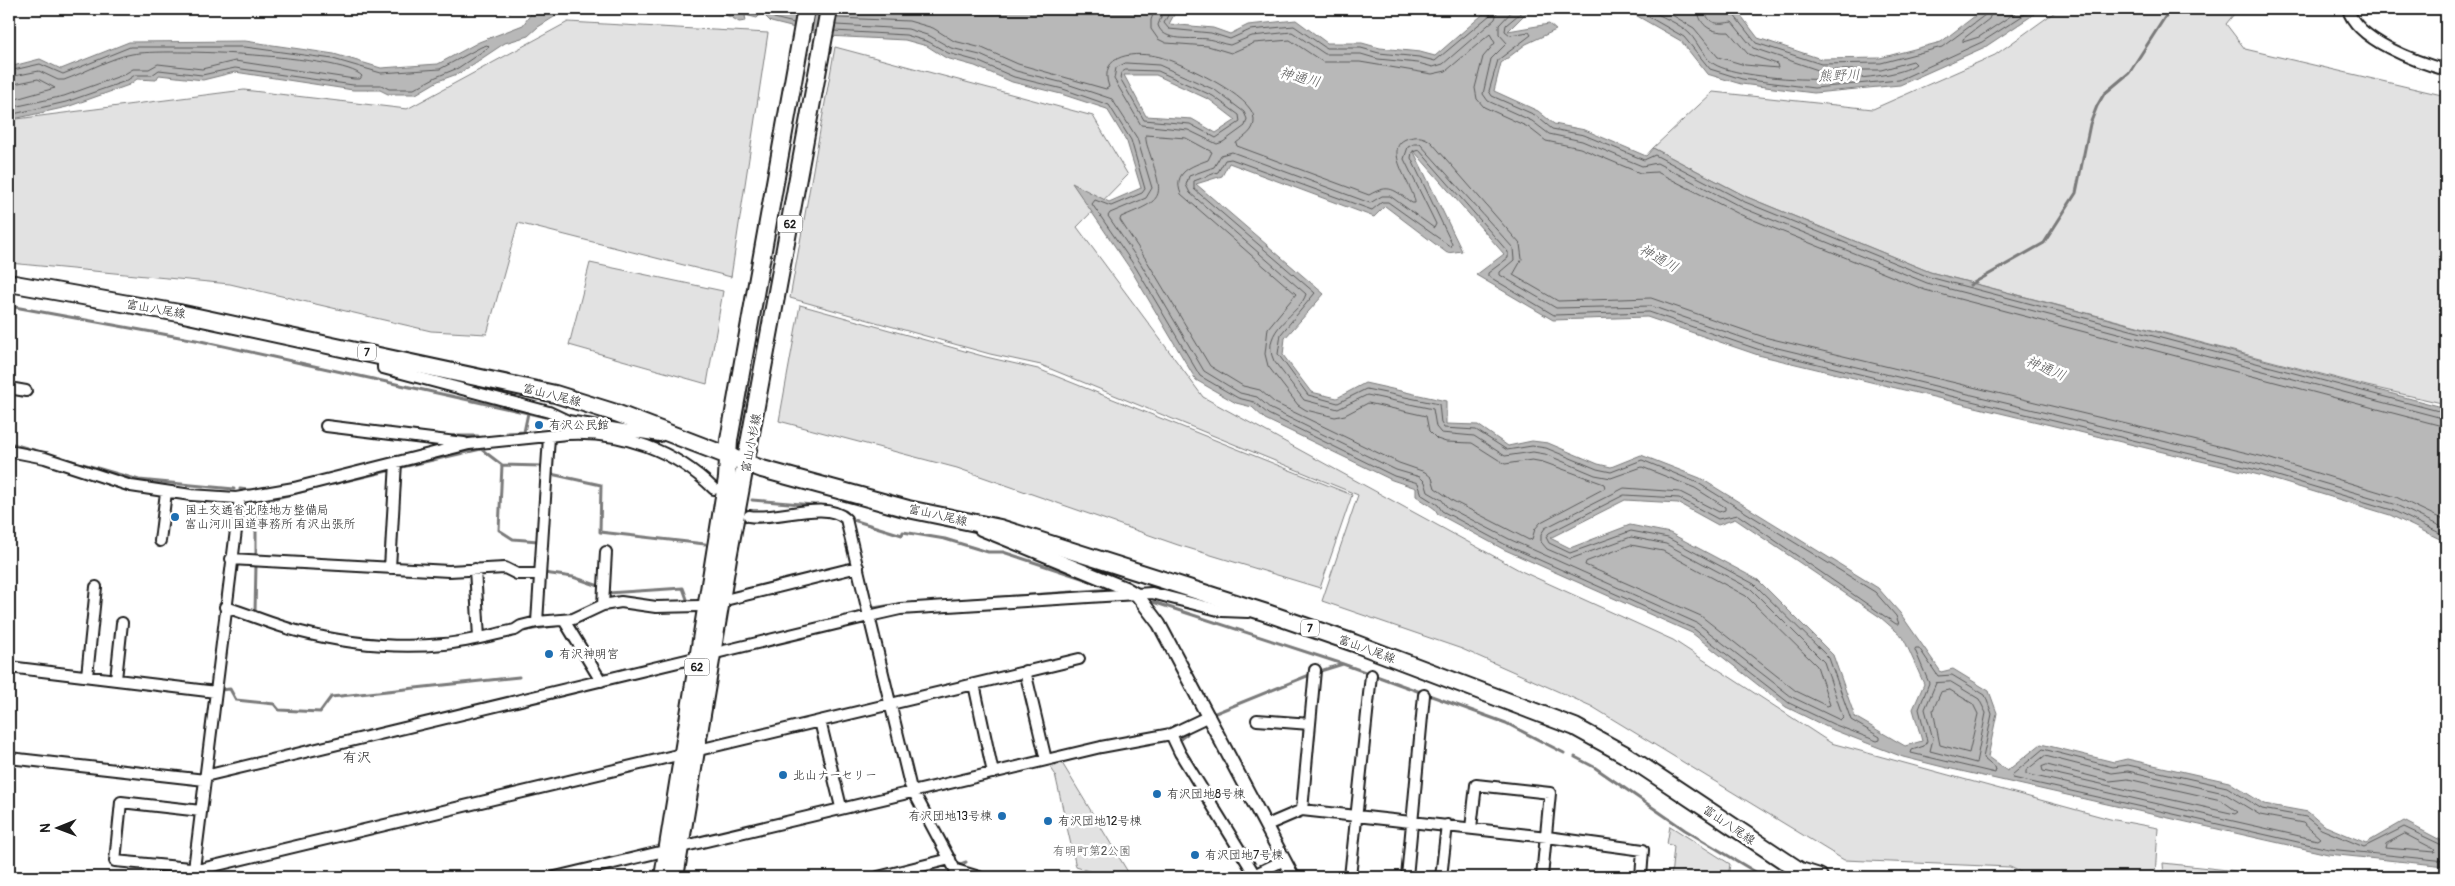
<svg xmlns="http://www.w3.org/2000/svg" width="2455" height="886" font-family="Pangolin,'Klee One',sans-serif">
	<style>
		.green { fill: #e2e2e2; stroke: #7f7f7f }
		.water { fill: #b8b8b8; stroke: #7a7a7a; fill-rule: evenodd }
		.lines { fill: none; stroke-linecap: round; stroke-linejoin: round }
		.shore { stroke: #5a5a5a; stroke-width: 1 }
		.stream { stroke: #7a7a7a; stroke-width: 3 }
		.minor-casing { stroke: #1c1c1c; stroke-width: 14 }
		.tertiary-casing { stroke: #1c1c1c; stroke-width: 16 }
		.primary-casing { stroke: #1c1c1c; stroke-width: 20 }
		.minor { stroke: #fff; stroke-width: 10 }
		.tertiary { stroke: #fff; stroke-width: 12 }
		.primary { stroke: #fff; stroke-width: 16 }
		.poi-dot { fill: #1f6fb2; stroke: #fff; stroke-width: 2 }
		.labels { text-anchor: middle; stroke-width: 5; stroke-linejoin: round; paint-order: stroke }
		.shield { fill: #fff; stroke: #606060; stroke-width: 1 }
		.shield-label { font-size: 11px; font-weight: bold; fill: #1c1c1c }
		.street-label { font-size: 12px; fill: #1c1c1c; stroke: #fff }
		.poi-label { font-size: 12px; fill: #1c1c1c; stroke: #fff; text-anchor: start }
		.park-label { font-size: 12px; fill: #575757; stroke: #fff }
		.water-label { font-size: 14px; font-style: italic; fill: #5a5a5a; stroke: #fff }
		.neighbourhood-label { font-size: 14px; fill: #1c1c1c; stroke: #fff }
	</style>
	<rect width="100%" height="100%" fill="#fff"/>
	<filter id="ink" filterUnits="userSpaceOnUse"><feTurbulence type="fractalNoise" baseFrequency=".02" numOctaves="2"/><feDisplacementMap in="SourceGraphic" scale="10" xChannelSelector="R" yChannelSelector="G"/><feConvolveMatrix kernelMatrix="1 2 1 2 8 2 1 2 1" color-interpolation-filters="sRGB"/></filter>
	<g filter="url(#ink)">
		<path class="green" d="M2059,9H2238L2226,24L2245,49L2446,96V404L2367,386L1930,272L1747,197L1653,148L1713,92L1873,109L1995,55Z
			M568,22L768,33L731,277L518,223L487,334L431,331L230,284L9,263V120L244,90L407,109Z
			M835,47L1093,116L1128,175L1077,227L1203,397L1521,571L1673,640L1831,743L2110,819L2158,828L2155,877H2031L2010,867L1844,860L1591,706L1462,649L1322,601L1358,495L1041,365L990,354L790,298Z
			M590,263L723,291L707,384L569,345Z
			M800,305L986,357L1038,369L1352,495L1320,588L1178,545L957,468L779,421Z
			M1062,763L1131,877H1108L1076,867L1055,774L1051,768Z
			M1670,826L1730,864L1728,877H1671L1674,846L1667,844Z
			M2163,863L2292,877H2164Z"/>
		<path class="water" d="M490,9H567L538,27L528,36L505,43L460,73L438,81L416,94H388L380,90H353L235,72L203,80L159,75L156,80L137,79L129,85L67,107L9,120V67L40,59L61,69L129,42L245,41L334,54L381,68L438,64L479,42L523,25L533,11H498Z
			M684,9H1177L1169,24L1213,28L1230,34L1248,25L1296,20L1327,43H1362L1380,48L1420,52L1435,56L1489,9H1535L1525,14L1508,31L1549,24L1556,30L1526,44L1501,63L1494,91L1538,111L1554,124L1585,130L1646,156L1653,148L1747,197L1930,272L2446,408V542L2390,515L2259,475L1758,355L1647,317L1553,320L1476,275L1504,254L1413,150L1462,251L1447,253L1385,206L1374,217L1229,163L1222,176L1196,184L1324,294L1285,338L1283,355L1311,392L1337,398L1365,383L1446,401V424L1478,425L1508,446L1532,441L1548,443L1598,464L1611,467L1641,455L1700,478L1878,588L1900,613L1941,672L1953,669L1989,691L1997,713L1988,757L2007,771L2041,744L2114,762L2127,759L2229,782L2264,804L2308,812L2323,825L2366,843L2404,821L2446,843V866L2328,854L1943,767L1903,757L1831,729L1786,707L1692,633L1503,549L1438,514L1435,509L1416,496V488L1392,480L1265,419L1252,407L1236,403L1196,380L1131,270L1072,183L1109,202L1141,188L1127,142L1107,109L1061,94L1012,82L975,66L946,58L927,46L905,40L827,36L771,22L762,13L757,18L745,15L746,21L739,22C718,7 703,18 684,9ZM1124,75H1156L1210,100L1236,120L1216,133L1192,119L1146,116ZM1625,500L1678,503L1718,525L1735,519L1880,617L1903,637L1924,684L1913,709L1922,741L1905,746L1855,717L1833,655L1758,580L1670,533L1630,525L1570,548L1550,538Z
			M1625,9H1715L1721,15L1722,9H1736L1758,38L1821,59L1880,58L1941,42L1984,9H2042L1985,47L1900,85L1814,93L1741,84L1707,74L1681,41Z"/>
		<g class="lines">
			<path class="shore" d="M728,9L739,15L745,10L755,12L763,9L774,18L794,23
				M1155,9L1151,20V29L1158,39L1166,43L1208,46L1231,53L1254,43L1290,40L1323,62H1360L1432,74L1446,71L1490,34L1495,43L1483,57L1475,88L1477,99L1484,107L1528,127L1546,141L1580,148L1640,173L1657,172L1739,214L1925,290L2446,427
				M1164,9L1158,25C1163,43 1193,37 1208,39C1215,40 1222,44 1230,45L1252,36L1292,32L1325,54H1361L1378,59L1418,63L1433,67L1443,64L1495,19L1498,9
				M1171,9L1164,23L1169,29L1211,33L1230,39L1250,30L1294,26L1326,48H1361L1379,53L1419,57L1435,61L1490,15L1492,9
				M1514,9L1499,25V34L1507,43L1491,59L1483,94L1488,101L1532,121L1549,134L1582,141L1642,166L1657,163L1743,208L1927,283L2446,419
				M1525,9L1506,25L1505,31L1510,35L1529,32L1531,35L1498,60L1489,91L1492,96L1535,115L1552,129L1584,135L1644,160L1655,155L1745,202L1929,277L2446,413
				M1635,9L1684,37L1710,69L1742,79L1814,88L1899,80L1982,42L2033,9
				M1647,9C1660,16 1679,23 1690,34C1698,43 1704,58 1714,64C1745,83 1889,86 1916,64L1913,61L1881,70H1818L1753,48L1732,22C1720,24 1707,26 1705,9
				M1662,9L1694,28L1718,57L1745,65L1778,68L1777,64L1748,54L1729,32C1713,33 1699,27 1698,9
				M1732,9L1733,14L1756,43L1821,64L1881,63L1942,47L1985,15L1987,9
				M1993,9L1989,19L1963,39V42L1979,37L2021,9
				M837,18L909,21L933,28L954,41L982,48L1018,64L1106,89L1109,87C1097,53 1137,51 1160,57C1181,63 1254,96 1254,119C1255,131 1245,136 1236,143L1237,146L1369,195C1390,183 1394,190 1412,203H1415C1415,187 1375,142 1414,137C1421,136 1427,138 1432,143L1520,244L1522,259L1513,275L1558,301L1651,298L1764,337L2264,457L2396,497L2446,521
				M836,25L908,29L930,36L951,48L980,55L1016,71L1064,83L1112,99L1137,138L1152,188L1146,198L1110,213L1108,216L1141,264L1204,371L1240,393L1257,397L1271,409L1396,470L1420,477L1425,482L1428,492L1442,500L1447,507L1509,539L1697,623L1792,697L1840,720L1843,717L1824,662L1751,589L1666,544L1631,537L1570,559L1547,549L1541,542V534L1545,528L1624,488L1680,492L1719,512L1725,510V507L1695,488L1642,467L1611,478L1595,475L1545,454L1533,452L1505,456L1474,436L1441,433L1436,427L1433,409L1367,395L1338,409L1304,400L1274,361C1259,329 1300,315 1306,294L1190,193L1186,185L1189,176L1214,167L1221,155L1232,152L1370,203L1382,196H1390L1434,228L1436,224L1404,159L1408,147L1414,144H1420L1513,248L1514,260L1500,272V275L1556,308L1651,306L1761,344L2262,465L2394,504L2446,529
				M834,31L906,35L929,42L948,53L977,61L1014,77L1063,89L1109,105L1131,140L1145,189L1142,193L1111,206L1095,200L1092,204L1136,268L1200,376L1238,398L1254,402L1268,414L1394,476L1418,483L1422,495L1438,505L1442,511L1506,545L1694,629L1789,703L1833,724L1877,741L1880,740V737L1851,720L1829,658L1754,584L1668,538L1631,531L1570,553L1549,543L1546,537L1549,533L1624,495L1679,498L1718,519L1738,515L1896,624H1899L1896,616L1875,592L1698,483L1642,460L1611,472L1597,469L1546,448L1532,446L1507,450L1476,430L1444,428L1441,423L1439,404L1366,389L1338,403L1308,395L1278,354L1281,334L1315,293L1194,189V181L1218,172L1225,160L1231,159L1372,210L1382,202H1388L1451,247L1452,244L1411,158L1412,152L1419,150L1508,252V258L1488,273V276L1554,315L1649,312L1760,350L2261,471L2392,510L2446,536
				M1126,63L1159,65L1215,90L1244,112L1247,119L1245,126L1223,142L1217,144L1188,130L1141,125L1114,79L1116,68Z
				M1126,70L1158,71L1213,96L1239,115L1240,122L1216,138L1190,124L1144,120L1120,78L1121,73Z
				M9,71L40,64L63,74L130,47H245L333,59L381,73L440,69L481,47L487,45L489,47L458,68L436,77L414,89H389L381,85H353L235,68L202,75L159,70L152,75H135L126,81L66,102L9,115
				M9,77L39,71L58,80H64C84,73 112,57 132,54C165,48 343,55 362,76L360,79H354L235,61L202,69L158,64L149,69H133L123,75L64,96L9,108
				M9,85L38,79L55,88L9,101
				M1146,135L1186,138L1212,152L1208,160C1192,166 1172,172 1181,194L1296,294L1268,328L1265,354L1268,366L1298,405L1306,410L1335,417L1345,415L1368,403L1426,416L1429,431L1437,439L1446,442L1472,443L1505,464L1532,460L1543,462L1604,484L1605,488L1541,522L1535,529L1532,539L1529,540L1453,501L1435,488L1432,478L1425,472L1399,463L1275,403L1260,390L1243,386L1210,366L1147,261L1120,220L1121,217C1165,199 1164,198 1150,154C1148,148 1145,141 1146,135Z
				M1631,545L1663,551L1746,596L1817,666L1830,705L1827,706L1796,691L1701,616L1585,565L1586,562Z
				M1916,648H1919L1938,676L1952,675L1985,695L1992,714L1983,758L1996,769L1995,773L1911,753L1912,750L1924,746L1927,741L1919,709L1929,683L1915,650Z
				M1951,682L1979,699L1986,713L1976,763L1930,751L1933,739L1925,709L1936,683Z
				M1950,690L1973,704L1978,714L1969,753L1940,745L1933,710L1941,692Z
				M2045,756L2112,773L2128,771L2224,793L2260,815L2303,823L2320,838L2317,840L2026,774V771Z
				M2047,765L2110,781L2128,779L2221,800L2238,812L2235,814L2043,771L2042,767Z
				M2405,834L2434,849L2435,852L2385,848L2386,844Z
				M2446,847L2404,827L2364,847L2321,829L2306,817L2262,809L2227,787L2128,765L2113,767L2043,749L2012,775L2013,778L2329,849L2446,861"/>
			<path class="stream" d="M1970,285L2044,243L2076,193L2090,124L2097,106L2104,94L2129,73L2165,17L2173,9
				M9,306L196,340L528,413
				M507,433L524,432L528,413L545,417
				M453,436H478
				M9,443L139,480L234,489
				M502,465L499,530L513,539L538,541
				M398,468L481,449L502,465L542,466
				M551,474L601,485L600,532L705,544
				M333,484L392,470
				M240,489L255,491
				M752,500L813,505
				M256,503L308,490
				M850,519L902,535L903,532L945,539L988,552H1003L1097,583
				M256,557V502
				M256,564L255,613L258,614
				M544,573L573,577L599,586
				M866,582L873,608L899,604
				M608,593L683,588L688,602
				M948,601L1113,589
				M1153,602L1343,664L1506,723L1564,753
				M573,625L586,647
				M526,630L555,626
				M381,640L417,641
				M601,672L607,674L645,665
				M1317,672L1343,664
				M221,690L230,689L236,700L274,704L279,710L320,712L331,697L519,677
				M1213,714L1312,674
				M1180,739L1187,734
				M1575,757L1594,767L1685,830L1764,877
				M958,865L966,862"/>
			<defs>
				<path id="minor" d="M2348,9C2356,40 2417,62 2446,70
					M383,356V368L549,412L568,421L660,436
					M9,388L26,391
					M326,426L464,443
					M567,434C621,431 675,450 714,489
					M9,451L45,458L131,486L191,495L236,498L294,488L469,444L567,434L568,421
					M160,541L166,492
					M231,559L449,571L505,568L517,574H540
					M390,568L396,462
					M475,569L479,638
					M729,599L858,567
					M603,605L606,552
					M225,607C249,614 273,625 297,631C344,643 396,649 444,644C468,642 492,635 515,630L521,626L537,622L573,619L603,605L621,602L656,607L700,606
					M537,622L549,437
					M565,622L601,681
					M9,667L216,692
					M1025,671L1046,760
					M87,676L96,587
					M116,679L122,623
					M974,684L993,773
					M1257,720L1310,724
					M820,721L841,807
					M1171,734L1180,753L1255,875
					M9,758L205,780
					M205,776L869,616L846,519C825,499 777,521 749,516
					M1302,810L1315,670
					M201,811L121,802L115,861L201,869L1079,659
					M1267,825L1302,810L1547,837L1643,850L1641,877
					M1471,828L1476,785L1550,793L1542,877
					M956,870L979,877
					M193,877L240,498
					M555,877L1101,747L1171,734L1209,716
					M878,877L950,859
					M959,877L910,785L869,616L900,609L1152,593L1222,611L1248,612
					M1250,877L1284,860
					M1350,877L1371,675
					M1407,877L1424,695
					M1441,877L1447,825"/>
				<path id="tertiary" d="M981,529L1125,588L1137,595L1159,624L1293,877"/>
				<path id="primary" d="M9,283L179,313L555,394L616,413L762,469L908,509L1000,528L1267,613L1354,643L1575,727L1624,754L1800,871L1819,877
					M663,877L727,478L729,440L806,9
					M675,877L728,558L829,9"/>
			</defs>
			<use href="#minor" class="minor-casing"/>
			<use href="#tertiary" class="tertiary-casing"/>
			<use href="#primary" class="primary-casing"/>
			<use href="#minor" class="minor"/>
			<use href="#tertiary" class="tertiary"/>
			<use href="#primary" class="primary"/>
		</g>
	</g>
	<g class="poi-dot">
		<circle cx="539" cy="425" r="5"/>
		<circle cx="175" cy="517" r="5"/>
		<circle cx="549" cy="654" r="5"/>
		<circle cx="783" cy="775" r="5"/>
		<circle cx="1157" cy="794" r="5"/>
		<circle cx="1002" cy="816" r="5"/>
		<circle cx="1048" cy="821" r="5"/>
		<circle cx="1195" cy="855" r="5"/>
	</g>
	<g class="labels">
		<g class="shield">
			<rect x="777.5" y="215.5" width="25" height="17" rx="4"/>
			<rect x="358" y="343.5" width="18" height="17" rx="4"/>
			<rect x="1301" y="619.5" width="18" height="17" rx="4"/>
			<rect x="684.5" y="658.5" width="25" height="17" rx="4"/>
		</g>
		<g class="shield-label">
			<text x="790" y="228">62</text>
			<text x="367" y="356">7</text>
			<text x="1310" y="632">7</text>
			<text x="697" y="671">62</text>
		</g>
		<g class="street-label">
			<text transform="translate(156 309) rotate(10)" y="4">富山八尾線</text>
			<text transform="translate(552 395) rotate(14)" y="4">富山八尾線</text>
			<text transform="translate(751 443) rotate(-79)" y="4">富山小杉線</text>
			<text transform="translate(938 515) rotate(13)" y="4">富山八尾線</text>
			<text transform="translate(1367 649) rotate(20)" y="4">富山八尾線</text>
			<text transform="translate(1729 825) rotate(34)" y="4">富山八尾線</text>
		</g>
		<g class="poi-label">
			<text x="549" y="429">有沢公民館</text>
			<text x="185" y="514">国土交通省北陸地方整備局<tspan x="185" dy="14">富山河川国道事務所 有沢出張所</tspan></text>
			<text x="559" y="658">有沢神明宮</text>
			<text x="793" y="779">北山ナーセリー</text>
			<text x="1167" y="798">有沢団地8号棟</text>
			<text x="992" y="820" text-anchor="end">有沢団地13号棟</text>
			<text x="1058" y="825">有沢団地12号棟</text>
			<text x="1205" y="859">有沢団地7号棟</text>
		</g>
		<g class="park-label">
			<text x="1092" y="855">有明町第2公園</text>
		</g>
		<g class="water-label">
			<text transform="translate(1839 75) rotate(-2)" y="5">熊野川</text>
			<text transform="translate(1300 77) rotate(14)" y="5">神通川</text>
			<text transform="translate(1659 258) rotate(29)" y="5">神通川</text>
			<text transform="translate(2046 368) rotate(23)" y="5">神通川</text>
		</g>
		<g class="neighbourhood-label">
			<text x="357" y="762">有沢</text>
		</g>
	</g>
	<rect width="2455" height="886" fill="none" stroke="#fff" stroke-width="30"/>
	<rect x="15" y="15" width="2425" height="856" fill="none" stroke="#1c1c1c" stroke-width="2" filter="url(#ink)"/>
	<g transform="translate(58 828) rotate(269)" stroke="#ffffff" stroke-width="4" paint-order="stroke">
	<path d="M0-4L9 19L0 12L-9 19Z" fill="#1c1c1c"/>
	<text y="-8" font-size="14" font-weight="bold" text-anchor="middle" fill="#1c1c1c">N</text>
	</g>
</svg>
